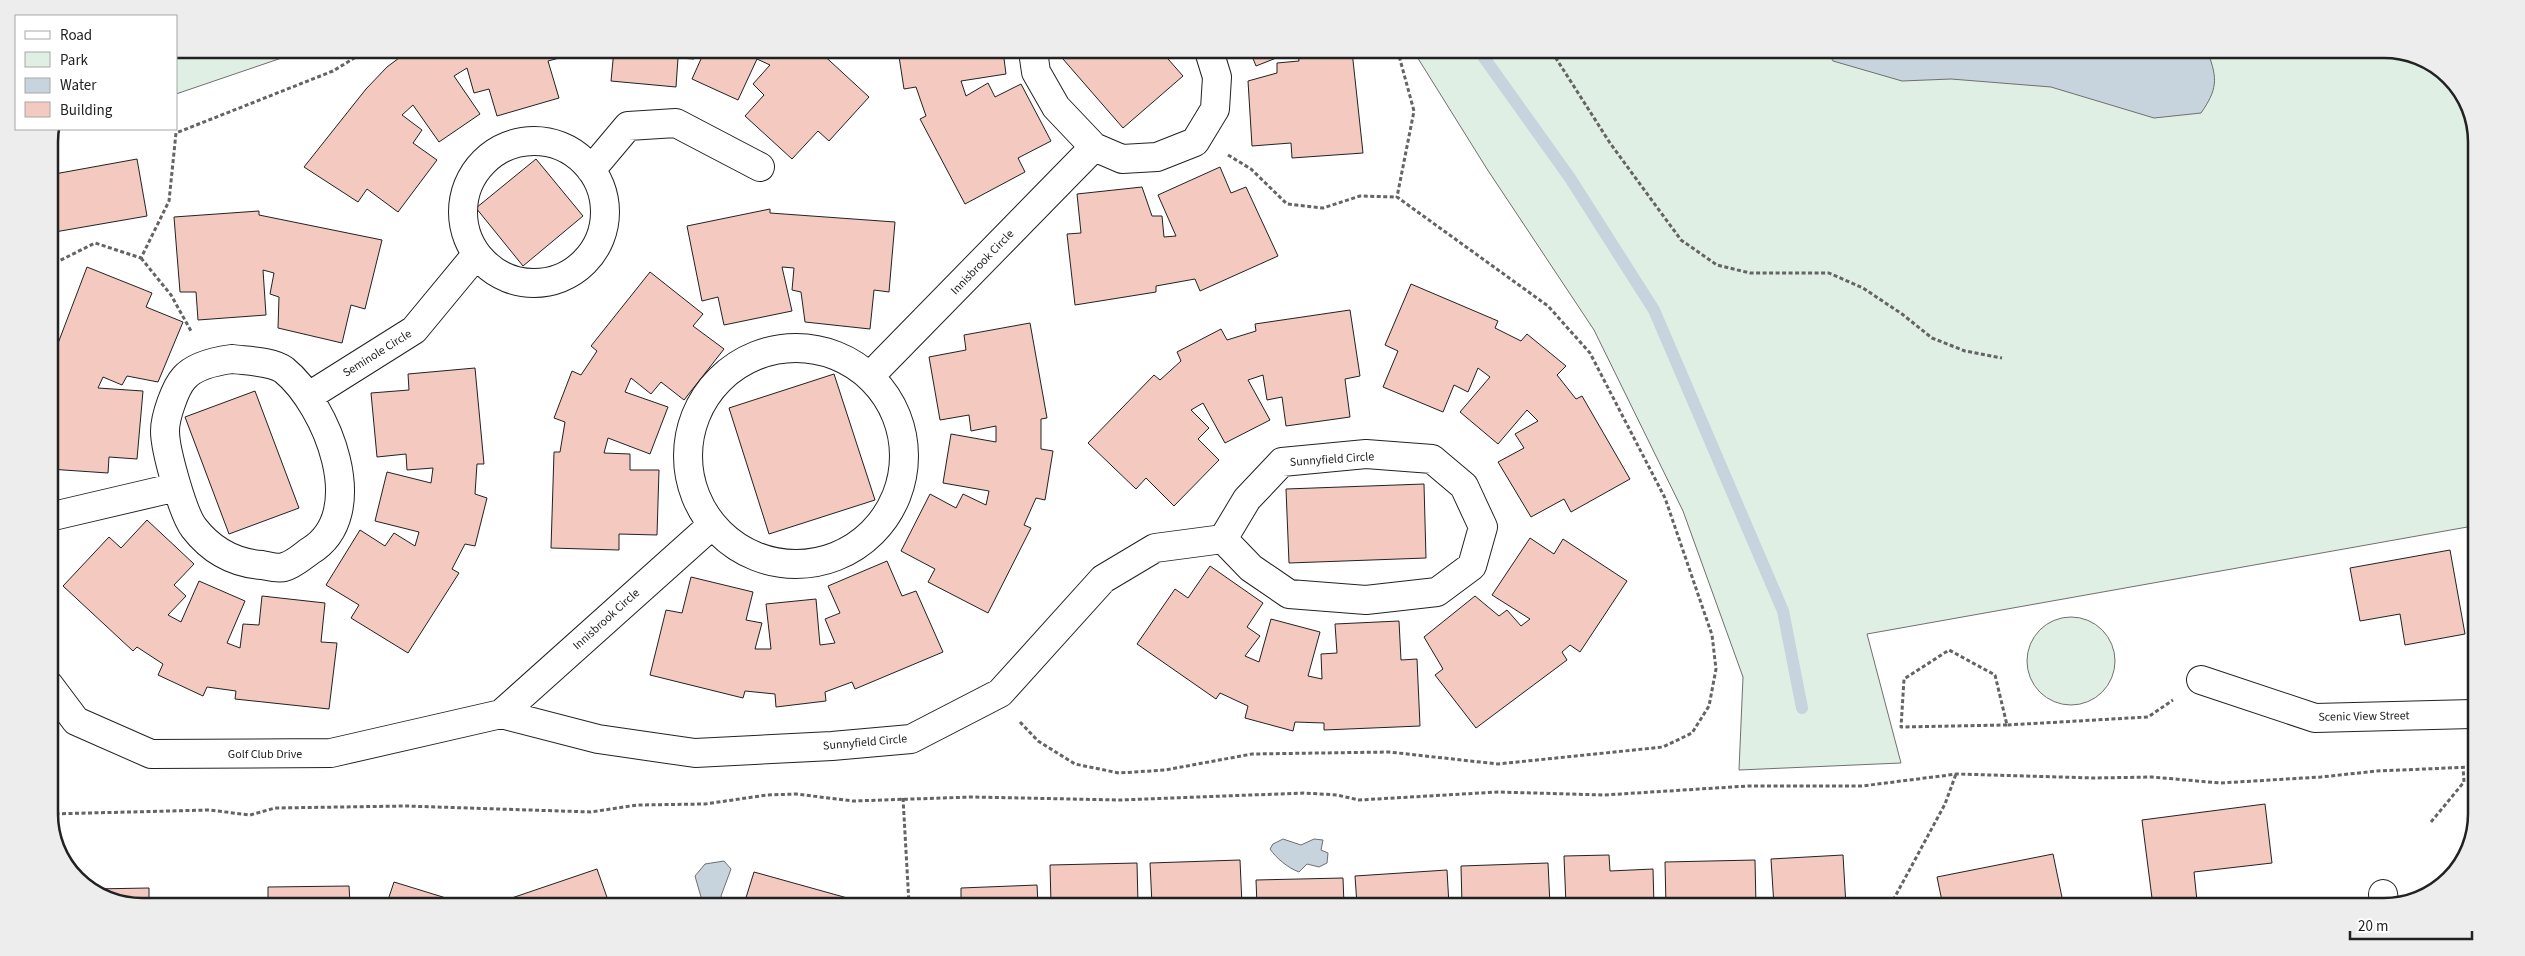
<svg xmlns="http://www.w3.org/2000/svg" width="2525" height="956" font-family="'Source Sans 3',sans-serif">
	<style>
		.green { fill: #e0efe3; stroke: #6f6f6f }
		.water { fill: #c7d3dd; stroke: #6f6f6f }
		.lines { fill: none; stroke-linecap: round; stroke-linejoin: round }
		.stream { stroke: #c7d3dd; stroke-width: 12 }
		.building { fill: #f3c9c0; stroke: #222 }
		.street-casing { stroke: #222; stroke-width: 30 }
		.path { stroke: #646464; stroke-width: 3; stroke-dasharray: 4 2.5; stroke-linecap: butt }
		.street { stroke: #fff; stroke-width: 28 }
		.labels { text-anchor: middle; stroke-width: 4; stroke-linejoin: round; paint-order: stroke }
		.street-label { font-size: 12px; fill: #222; stroke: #fff }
		.rim { fill: none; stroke: #222; stroke-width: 2.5 }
	</style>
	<rect width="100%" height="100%" fill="#fff"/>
	<path class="green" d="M176,49H308L176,94Z
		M1414,52L2414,54L2457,85L2476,135L2473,526L1867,634L1901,763L1739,770L1743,677L1683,511L1594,330L1487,169Z
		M2027 661a44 44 0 1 1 88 0a44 44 0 1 1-88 0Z"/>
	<path class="water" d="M1828,52L2208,53C2218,79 2217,90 2201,113L2154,118L2051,87L1951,79L1902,81L1833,61Z
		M1283,839L1301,845L1314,839L1323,840L1321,850L1328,853L1327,863L1319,867L1307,864L1299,872C1288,868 1276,858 1270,849L1273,844Z
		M724,861L731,869L721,896L724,904H700L701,897L695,876L705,864Z"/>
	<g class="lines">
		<path class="stream" d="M1480,52L1570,178L1654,310L1783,611L1802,708"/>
	</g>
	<path class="building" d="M411,49L561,50L563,57L548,61L559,98L497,116L489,89L474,93L467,68L454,76L480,114L439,142L413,105L402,115L422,130L413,143L437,160L398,212L367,189L358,202L304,167L366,89L387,67Z
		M614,50H695L694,59L678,58L676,87L611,81Z
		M705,50H818L869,97L829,141L818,131L792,159L745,116L764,95L753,84L770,65L757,59L738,100L692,79Z
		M898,50L1003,51L1006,74L961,81L966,96L988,83L995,97L1021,84L1051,141L1018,158L1025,172L965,204L920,119L926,116L916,87L904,89Z
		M1056,51H1161L1183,76L1123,128Z
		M1250,51H1294L1256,66Z
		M1298,51H1352L1363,153L1292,158L1291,143L1252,146L1248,81L1277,73V63L1299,61Z
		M137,159L147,216L49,233V175Z
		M536,159L583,216L523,266L476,208Z
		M1220,167L1231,193L1246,187L1278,256L1200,291L1195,279L1156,286V292L1075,305L1067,234L1081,233L1077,194L1142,187L1152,216H1162L1164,237L1176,236L1158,195Z
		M770,209V213L895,222L889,292L874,290L870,329L805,322L801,292L792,290L794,268L782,267L792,311L724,325L718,297L702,301L687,226Z
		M259,211V215L382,240L365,309L351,305L342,343L278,328L279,297L270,294L274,273L263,270L266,315L198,320L196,292H180L174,217Z
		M87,267L152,293L146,307L183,322L158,382L127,376L122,385L103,377L98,388L143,391L137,459L109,457L108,473L49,469V367Z
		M650,272L703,314L693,326L724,349L684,400L661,382L651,394L631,378L625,392L668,407L650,454L608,438L604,453L630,454V470H659L657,535L619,534V550L551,548L554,452H560L565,422L554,418L572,371L581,375L597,351L591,346Z
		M1411,284L1498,321L1495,328L1521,341L1527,334L1566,366L1557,375L1576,399L1582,396L1630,479L1571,512L1564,499L1531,517L1498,462L1524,448L1515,434L1538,421L1527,410L1498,444L1460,412L1490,377L1478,368L1468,392L1454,385L1443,412L1383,387L1398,351L1385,345Z
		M1350,310L1360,376L1345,379L1350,417L1286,426L1282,397L1267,400L1263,375L1248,380L1270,420L1225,443L1203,403L1191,410L1209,428L1198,439L1219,460L1174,506L1146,478L1136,489L1088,443L1154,375L1160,380L1181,361L1177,352L1221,329L1227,340L1256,331L1255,324Z
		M1030,323L1047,418L1041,419V449L1053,451L1045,500L1036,498L1024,525L1031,528L988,613L928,582L935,569L901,551L930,494L956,508L963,494L986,505L989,491L943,483L951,434L996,442V426L971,431L969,415L940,420L929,357L966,350L964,335Z
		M475,368L484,464H477L475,494L487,498L475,546L465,544L452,569L459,573L408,653L351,618L359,605L326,585L360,530L385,546L394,533L415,546L419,532L375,521L387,472L431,483L433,468L407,470L406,454L377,457L371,393L409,390L408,374Z
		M834,374L875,500L769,534L729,408Z
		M255,391L299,508L229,534L185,417Z
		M1424,484L1426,558L1289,563L1286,489Z
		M147,520L194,564L174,585L186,596L168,615L181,622L199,581L245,601L227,643L240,648L243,624L259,625L262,596L325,603L321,642L337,643L329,709L235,699L236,691L207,687L203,696L158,675L163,664L137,647L133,651L63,586L109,537L121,548Z
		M1530,538L1554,554L1563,539L1627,581L1580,652L1570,645L1562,652L1567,660L1476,728L1435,675L1443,669L1424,637L1475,596L1499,616L1507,610L1521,626L1530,619L1492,595Z
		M2450,550L2465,634L2405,645L2400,614L2360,621L2350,568Z
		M887,561L902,596L916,591L943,652L855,689L852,682L825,692L826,701L776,707L775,694L745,691L743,698L650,675L666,610L682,613L691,577L753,592L746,620L762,623L755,649H771L766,604L816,599L820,645L835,643L825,619L840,613L828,586Z
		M1210,566L1263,603L1247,627L1260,636L1245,656L1259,662L1271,619L1320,632L1308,676L1322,679L1321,654L1337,653L1335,624L1399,621L1401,660L1417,659L1420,726L1324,730V723L1295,722L1293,731L1245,718L1248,706L1220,693L1216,699L1137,644L1175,589L1188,598Z
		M2265,804L2272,863L2194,872L2197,901L2153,906L2142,820Z
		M2053,854L2064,907L1943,906L1937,877Z
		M1609,855L1610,871L1653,869L1654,906L1566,905L1564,856Z
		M1843,855L1846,906H1774L1771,859Z
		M1240,860L1242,905H1152L1150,863Z
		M1755,860L1756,906H1666L1665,862Z
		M1137,863L1138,904H1051L1050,865Z
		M1548,863L1550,905H1462L1461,866Z
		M597,869L609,903H497Z
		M1447,870L1449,905H1357L1355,876Z
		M754,872L851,899L850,904H744Z
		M1343,878L1344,905H1257L1256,880Z
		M394,882L459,902L458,903H387Z
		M1037,885L1038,904H961V888Z
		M349,886L350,903H268V887Z
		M149,888V902H111L93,889Z"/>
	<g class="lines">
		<defs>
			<path id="street" d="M1033,51L1036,72L1056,107L1094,147L1122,159L1157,157L1195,142L1215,109L1217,77L1209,51
				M463 212a71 71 0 1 1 142 0a71 71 0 1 1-142 0Z
				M591,170L628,126L676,123L760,167
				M688 456a108 108 0 1 1 216 0a108 108 0 1 1-216 0Z
				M232,359C247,361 272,361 284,370C327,405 371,514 310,551C303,556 293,565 284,567C278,569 268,566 262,565C234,563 211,550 194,528C183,514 165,450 165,431C165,417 175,388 184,378C195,365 217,361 232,359Z
				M870,376L1094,147
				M309,396L414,330L476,255
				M49,517L177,487
				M2201,680L2315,718L2472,714
				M49,685L76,721L151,754L331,753L501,714L598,739L695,753L832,746L911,739L1000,693L1103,579L1155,548L1223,539L1251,568L1289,594L1366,600L1437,592L1472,566L1483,527L1464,486L1432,459L1366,454L1282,462L1247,499L1223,539
				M501,714L712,525
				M2383,894L2385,907"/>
		</defs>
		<use href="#street" class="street-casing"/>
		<path class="path" d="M1552,52L1610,143L1681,240L1717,265L1750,273H1829L1863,288L1902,314L1932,338L1965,351L2002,358
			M1228,155L1251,169L1287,204L1323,208L1360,196L1397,197
			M141,258L171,295L191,331
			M49,266L95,243L141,258L169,201L176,133L333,71L369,49
			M1020,722L1038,741L1075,764L1119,773L1165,770L1252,754L1389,752L1498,764L1663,747L1692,733L1709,706L1716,669L1712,635L1665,498L1590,353L1548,306L1397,197L1414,111L1398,52
			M2007,725L1901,727L1904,679L1949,650L1995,675L2007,725L2148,717L2173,700
			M903,798L909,904
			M49,814L209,810L250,815L275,808L406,806L591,812L637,805L705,804L767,795L796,794L853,801L972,797L1120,800L1304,793L1337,795L1359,800L1498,792L1604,795L1748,786H1862L1957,774L2094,778L2152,777L2220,783L2321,777L2377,771L2472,767
			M2431,822L2464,782L2463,767
			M1890,906L1945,804L1956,774"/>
		<use href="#street" class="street"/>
	</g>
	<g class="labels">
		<g class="street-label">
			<text transform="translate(982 262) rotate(-46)" y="4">Innisbrook Circle</text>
			<text transform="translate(377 353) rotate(-32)" y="4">Seminole Circle</text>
			<text transform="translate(1332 459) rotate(-4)" y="4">Sunnyfield Circle</text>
			<text transform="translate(606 619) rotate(-42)" y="4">Innisbrook Circle</text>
			<text transform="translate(2364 716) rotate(-1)" y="4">Scenic View Street</text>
			<text transform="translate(865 742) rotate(-5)" y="4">Sunnyfield Circle</text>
			<text x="265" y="758">Golf Club Drive</text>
		</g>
	</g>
	<path d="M0 0H2525V956H0ZM142 58H2384A84 84 0 0 1 2468 142V814A84 84 0 0 1 2384 898H142A84 84 0 0 1 58 814V142A84 84 0 0 1 142 58Z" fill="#ededed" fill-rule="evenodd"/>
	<path class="rim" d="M142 58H2384A84 84 0 0 1 2468 142V814A84 84 0 0 1 2384 898H142A84 84 0 0 1 58 814V142A84 84 0 0 1 142 58Z"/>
	<rect x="15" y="15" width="162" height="115" fill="#ffffff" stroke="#a7a7a7"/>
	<rect x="25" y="31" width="25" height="8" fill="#ffffff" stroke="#a7a7a7"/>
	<text x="60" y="40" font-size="15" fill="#222222">Road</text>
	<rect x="25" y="52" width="25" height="15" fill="#e0efe3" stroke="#a7a7a7"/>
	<text x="60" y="65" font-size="15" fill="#222222">Park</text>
	<rect x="25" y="78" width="25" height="15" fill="#c7d3dd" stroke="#a7a7a7"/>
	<text x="60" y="90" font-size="15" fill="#222222">Water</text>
	<rect x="25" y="102" width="25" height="15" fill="#f3c9c0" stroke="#a7a7a7"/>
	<text x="60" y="115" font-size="15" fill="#222222">Building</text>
	<path d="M2350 931v8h122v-8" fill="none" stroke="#222222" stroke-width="2.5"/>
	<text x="2358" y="931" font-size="15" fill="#222222" stroke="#ffffff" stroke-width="4" paint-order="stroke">20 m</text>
</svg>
